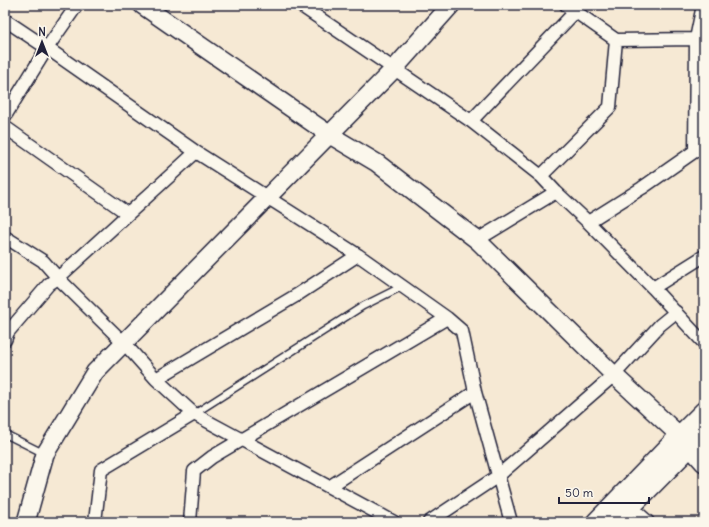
<svg xmlns="http://www.w3.org/2000/svg" width="709" height="527" font-family="Delius,sans-serif">
	<style>
		.lines { fill: none; stroke-linecap: round; stroke-linejoin: round }
		.lane-casing { stroke: #22223b; stroke-width: 9 }
		.street-casing { stroke: #22223b; stroke-width: 15 }
		.secondary-casing { stroke: #22223b; stroke-width: 20 }
		.lane { stroke: #fbf7ec; stroke-width: 6 }
		.street { stroke: #fbf7ec; stroke-width: 12 }
		.secondary { stroke: #fbf7ec; stroke-width: 17 }
	</style>
	<rect width="100%" height="100%" fill="#f6e9d4"/>
	<filter id="ink" filterUnits="userSpaceOnUse"><feTurbulence type="fractalNoise" baseFrequency=".025" numOctaves="2"/><feDisplacementMap in="SourceGraphic" scale="8" xChannelSelector="R" yChannelSelector="G"/><feConvolveMatrix kernelMatrix="1 2 1 2 8 2 1 2 1" color-interpolation-filters="sRGB"/></filter>
	<g filter="url(#ink)">
		<g class="lines">
			<defs>
				<path id="lane" d="M194,414L363,306L403,286
					M5,434L45,454"/>
				<path id="street" d="M300,5L471,121L541,176L556,192L588,222L653,288L704,343
					M566,5L616,40L696,39
					M5,20L47,48L196,152L358,255L447,318L462,331L475,392L511,522
					M5,116L47,48L77,5
					M471,121L575,12
					M5,127L128,214
					M695,151L696,39L703,5
					M541,176L610,107L616,40
					M588,222L642,188L695,151L704,148
					M5,237L43,261L58,278L124,343L156,379L194,414L394,522
					M477,240L556,192
					M653,288L704,256
					M5,340L8,332L49,284L58,278L196,152
					M156,379L297,295L358,255
					M329,487L475,392
					M627,503L648,522
					M95,522L101,470L194,414
					M190,522L194,471L212,457L447,318
					M429,522L498,476L614,375L660,325L676,312"/>
				<path id="secondary" d="M142,5L330,135L377,163L477,240L614,375L679,435L704,463
					M26,522L45,454L95,372L394,69L451,5
					M595,522L679,435L704,410
					M617,522L704,434"/>
			</defs>
			<use href="#lane" class="lane-casing"/>
			<use href="#street" class="street-casing"/>
			<use href="#secondary" class="secondary-casing"/>
			<use href="#lane" class="lane"/>
			<use href="#street" class="street"/>
			<use href="#secondary" class="secondary"/>
		</g>
	</g>
	<rect width="709" height="527" fill="none" stroke="#fbf7ec" stroke-width="20"/>
	<rect x="10" y="10" width="689" height="507" fill="none" stroke="#22223b" stroke-width="1.5" filter="url(#ink)"/>
	<g transform="translate(42 42)" stroke="#fbf7ec" stroke-width="3" paint-order="stroke">
	<path d="M0-3L7 15L0 10L-7 15Z" fill="#22223b"/>
	<text y="-6" font-size="11" font-weight="bold" text-anchor="middle" fill="#22223b">N</text>
	</g>
	<path d="M559 497v6h90v-6" fill="none" stroke="#22223b" stroke-width="2"/>
	<text x="565" y="497" font-size="12" fill="#22223b" stroke="#fbf7ec" stroke-width="3" paint-order="stroke">50 m</text>
</svg>
